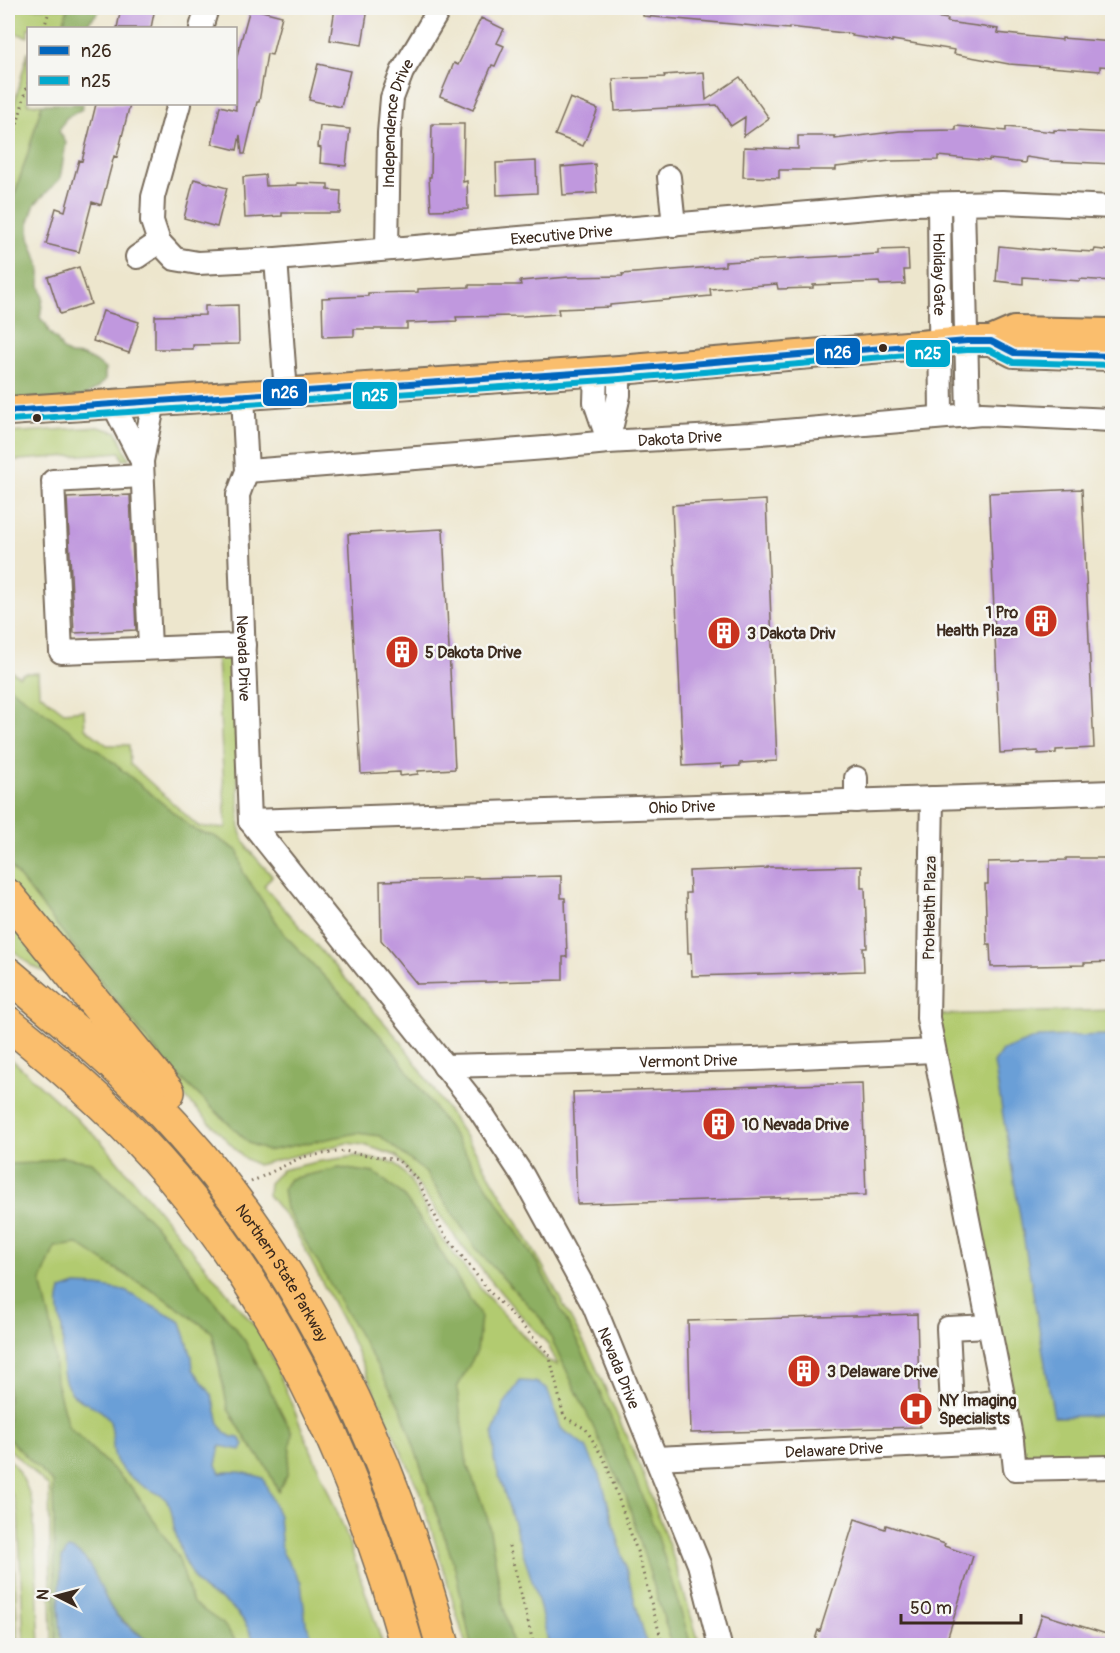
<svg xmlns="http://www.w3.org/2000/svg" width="1120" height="1653" font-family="Pangolin,sans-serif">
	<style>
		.green { fill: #b2cb70; stroke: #767a47; stroke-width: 1.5 }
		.forest { fill: #8daf62; stroke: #646c40; stroke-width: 1.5 }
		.water { fill: #6a9fd7; stroke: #52647a; stroke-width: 1.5 }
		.building { fill: #c098de }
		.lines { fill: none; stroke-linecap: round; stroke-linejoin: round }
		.minor-casing { stroke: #796c5b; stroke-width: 26 }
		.major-casing { stroke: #796c5b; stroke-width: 32 }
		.highway-casing { stroke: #796c5b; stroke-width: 36 }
		.path { stroke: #796c5b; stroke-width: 3; stroke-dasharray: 1.5 4.5; stroke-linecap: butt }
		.minor { stroke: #fff; stroke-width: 22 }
		.major { stroke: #fabe6d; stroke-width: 28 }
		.highway { stroke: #fabe6d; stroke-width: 33 }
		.bus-1-casing { stroke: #f6f6f2; stroke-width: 10 }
		.bus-2-casing { stroke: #f6f6f2; stroke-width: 10 }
		.bus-1 { stroke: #0065bd; stroke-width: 6 }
		.bus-2 { stroke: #00a9ce; stroke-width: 6 }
		.bus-dot { fill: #3b2a1e; stroke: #f6f6f2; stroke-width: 2 }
		.labels { text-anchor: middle; stroke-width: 5; stroke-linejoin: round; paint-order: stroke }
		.street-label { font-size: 16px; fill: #3b2a1e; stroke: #f6f6f2 }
		.poi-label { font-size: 16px; font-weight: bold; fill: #3b2a1e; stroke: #f6f6f2; text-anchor: start }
		.line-badge { stroke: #f6f6f2; stroke-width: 2 }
		.badge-label { font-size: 16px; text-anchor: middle; font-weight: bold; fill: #fff }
	</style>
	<rect width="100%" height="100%" fill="#f6f6f2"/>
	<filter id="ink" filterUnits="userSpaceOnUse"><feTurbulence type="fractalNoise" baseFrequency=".0167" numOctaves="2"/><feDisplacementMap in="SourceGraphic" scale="12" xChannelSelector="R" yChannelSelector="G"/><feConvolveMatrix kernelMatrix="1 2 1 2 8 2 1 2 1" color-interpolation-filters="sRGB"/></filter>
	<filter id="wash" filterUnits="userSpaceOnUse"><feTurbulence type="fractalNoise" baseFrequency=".008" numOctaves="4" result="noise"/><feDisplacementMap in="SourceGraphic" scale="24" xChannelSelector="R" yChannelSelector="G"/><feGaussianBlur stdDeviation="1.35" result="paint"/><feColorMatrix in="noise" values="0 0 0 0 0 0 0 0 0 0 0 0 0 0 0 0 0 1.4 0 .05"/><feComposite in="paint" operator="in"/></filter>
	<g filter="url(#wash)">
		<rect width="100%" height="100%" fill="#ede6cd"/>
		<path class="green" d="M8,8H68L62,28H28V37L8,31L9,22L8,21Z
			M28,51V104H42L28,153L8,215V129Z
			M98,427L117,432L129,459L123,460L120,452L8,461V433Z
			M217,654L232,661L240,832L249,850L272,876L264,886L402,1043L478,1155L540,1261L592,1358L643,1474L673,1557L700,1645H466L421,1495L347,1330L292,1225L268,1195L269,1183L282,1170L316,1162L356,1156L395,1163L410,1180L440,1236L484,1293L546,1360L558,1365L547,1343L513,1307L462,1246L397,1156L364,1145L347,1143L257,1165L243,1157L139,1049L8,882V669L19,676L24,673H38L39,693L64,712L84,710L85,728L107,745H129L130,764L199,827L226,828L217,659L206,658Z
			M8,914L56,977L32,966L8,946Z
			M1112,1010V1035L1039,1037L1054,1417L1112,1415V1454L1024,1458L935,1015Z
			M8,1056L100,1140L263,1336L345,1531L383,1645H52L49,1487L8,1448Z
			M8,1458C21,1471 27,1487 33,1504L40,1645H24L18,1512L14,1499L8,1487Z
			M8,1507H12L18,1645H8Z"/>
		<path class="forest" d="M68,8H102L89,22L88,28H62Z
			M42,104H83L82,109L66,118L59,131L66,143L60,179L35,204L29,221V237L40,268V285L43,297L40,318L46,324L49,332L57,340L62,349L70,355L83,356L97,363L105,369V380L99,387L86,395L8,410V215L28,153Z
			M8,686L104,755L196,831L214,836L238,851L243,872L285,935L389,1045L455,1137L537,1263L586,1359L613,1423L657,1534L691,1645H672L626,1496L543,1321L477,1250L426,1173L380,1136L357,1133L267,1151L249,1143L168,1066L8,863Z
			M62,1157L92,1162L155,1225L245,1341L292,1433L287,1475L278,1491L267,1468L248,1442L228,1409L212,1332L155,1292L111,1266L78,1244L55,1247L41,1281L52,1328L56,1382L68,1426L133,1489L178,1557L193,1603L223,1624L239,1645H151L148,1641L115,1614L105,1598L87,1561L62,1628V1645H56L53,1483L8,1438V1162L10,1164L36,1163Z
			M339,1168L375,1173L402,1194L425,1226L481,1317L477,1351L457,1388L467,1464L488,1520L502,1599L513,1645H471L455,1568L401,1408L324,1273L286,1209L283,1189L290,1179Z"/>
		<path class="water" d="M1112,1035V1415L1054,1417L994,1063L1002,1051L1039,1037Z
			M76,1285L98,1286L125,1291L181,1322L192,1357L193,1369L212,1395L219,1423L225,1433L232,1437L239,1438L244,1444L241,1450L220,1446L216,1465L220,1473C236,1470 248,1473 263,1478L279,1516L282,1552L301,1582L306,1623L316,1645H256C248,1626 240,1611 221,1600C212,1595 205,1593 199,1585C184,1566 180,1549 174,1527C173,1520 172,1511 169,1504C164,1493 149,1491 140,1484C134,1480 127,1475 122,1469C108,1454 116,1439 110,1422C104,1406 80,1405 71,1392C57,1374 65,1351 62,1330C60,1314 56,1307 61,1290Z
			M520,1381L535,1382L547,1388L561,1428L586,1447L602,1481L647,1645H549L538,1600L494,1460L493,1432L504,1404Z
			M68,1549C94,1553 100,1596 115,1614C124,1624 137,1633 148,1641L151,1645H62L59,1607L62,1558Z"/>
		<g id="blocks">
			<path class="building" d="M121,8H155L151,28H117Z
				M250,8L282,16L272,55L267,54L259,102H257L245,154H242L240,135L237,150L212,144L220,106L236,110V59Z
				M335,8H368L362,45L330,40Z
				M643,8H874L948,19L947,22L998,29L997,33L1062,40V38L1113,42V67L1100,66V71L1009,64L954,54L955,50L892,40V42L852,36L853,34L789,27V29L643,16Z
				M481,18L504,29L497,43L504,46L495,66L492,65L473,110L440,96L454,63L458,65Z
				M318,64L350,71L341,107L309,100Z
				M704,72L706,100L740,77L769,118L744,136L745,117L731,126L717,105L615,111L613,79L665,77L664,75Z
				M570,98L598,109L583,146L555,135Z
				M96,104H130L117,157L114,156L101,205L92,202L79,252L46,244L56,208L65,211L79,160L82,161Z
				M432,124H464L463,182L467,181L468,209L431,210L429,177H431Z
				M320,126L350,129L346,166L320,163L321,148L318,147Z
				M956,126L1006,131V127L1054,132V130L1113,133V164L1052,161L1026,157L1025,163L989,159V161L938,156V160L891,161L836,167V170H779V178L743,177L744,147L798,149V136H835V139L900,131L956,130Z
				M536,161L537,193L497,195L496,163Z
				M595,164L597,193L563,195L561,167Z
				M265,175L266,186L297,185V183L328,184V190L341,191L340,213H282V216L245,218L243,177Z
				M194,179L227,188L217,227L184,218Z
				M999,246L1042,250V249L1094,252L1095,249L1113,251V281L1080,279V281L1023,277V284L996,281Z
				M908,249L909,270H904L905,284L880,285L879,282L813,285V288L778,289L777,284L710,289L711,296L610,305V307L558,309L559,314L523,316L456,317L457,321L407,323V329H354V336L323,337L322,298L368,296V293L418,292V289L469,287V285H521L520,281L569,277L623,276L622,274L725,266V262L878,254V250Z
				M79,267L91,304L60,314L48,277Z
				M238,305L239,344L193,345V349H155V316L205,315V306Z
				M103,311L139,322L129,353L93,341Z
				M1082,489L1094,748L1056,750V753L1038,754V751L1000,753L989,493Z
				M130,495L136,630L74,633L67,498Z
				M766,500L777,761L740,763V766L721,767V764L683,766L672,505Z
				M443,529L455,769L418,771V774L400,776V772L361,774L348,534Z
				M1066,858H1113V962L1084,963V965L991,967L990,944H987L985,884H988V862L1066,860Z
				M861,866V888H865L867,948H863L864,971L692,976L691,953H688L686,893H690L689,871L767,868V867H782V868Z
				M561,876V898H565L567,957H563V980L417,984L381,940L380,881L462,879V877H478V878Z
				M862,1083L866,1195L577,1204L573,1092Z
				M917,1314L920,1427L691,1433L688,1321Z
				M855,1519L885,1529L886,1525L945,1544L944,1546L973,1556L945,1646H813L818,1630L820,1631Z
				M1042,1614L1113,1636V1646H1032Z"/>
		</g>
	</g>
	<g filter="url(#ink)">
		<use href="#blocks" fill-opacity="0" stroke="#796c5b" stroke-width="1.5"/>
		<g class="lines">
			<defs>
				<g id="minor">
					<path d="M201,28L207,8"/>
					<path id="s1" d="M179,104L153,197L152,221L159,242L175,259L198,263L276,259L913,204L1002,202L1112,207"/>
					<path d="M669,177L674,225"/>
					<path d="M963,203L968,415"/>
					<path id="s2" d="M939,204L941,417"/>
					<path id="s3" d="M387,248L389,133L392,98L402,72L440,8"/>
					<path d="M137,257L159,242"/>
					<path d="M276,259L286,393"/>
					<path d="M596,371L595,402L608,440"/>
					<path id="s4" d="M243,396L247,471L238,495L250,821"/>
					<path d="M113,404L142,461"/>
					<path d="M608,442L619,395V370"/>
					<path id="s5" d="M247,471L558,447L608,442L750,434L982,414L1112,420"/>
					<path d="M142,476L53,481L61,652L244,645"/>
					<path d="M150,648L142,461L154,402"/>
					<path d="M856,778V801"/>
					<path d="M932,798L928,1018L1012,1441L1015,1469L1112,1467"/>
					<path id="s6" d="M250,821L479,1109L523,1176L594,1306L699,1564L720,1646"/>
					<path id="s7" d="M250,821L1112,792"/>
					<path id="s8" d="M444,1066L753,1059L934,1051"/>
					<path d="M989,1326L948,1328L952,1407L1004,1401"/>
					<path id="s9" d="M656,1458L1012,1441"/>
				</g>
				<path id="major" d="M991,341L1014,331L1112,333
					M8,411L619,370L967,341H991L1014,353L1112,356"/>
				<g id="highway">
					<path d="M8,896L168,1092"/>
					<path id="s10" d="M8,974C55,1014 104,1053 147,1097C296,1248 388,1443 443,1646"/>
					<path d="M8,1023C67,1070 124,1120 173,1178C287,1313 359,1477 407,1646"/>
				</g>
			</defs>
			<use href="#minor" class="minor-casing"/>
			<use href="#major" class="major-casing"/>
			<use href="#highway" class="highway-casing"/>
			<path class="path" d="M44,28L50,8
				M8,159L28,83
				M251,1182L302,1157L344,1151L398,1160L417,1179L443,1232L488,1290L549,1354L564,1417L586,1429L606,1463L638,1554L663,1646
				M509,1546L534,1646"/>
			<use href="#minor" class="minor"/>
			<use href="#major" class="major"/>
			<use href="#highway" class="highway"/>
			<defs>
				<path id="bus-1" d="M8,411L619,370L967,341H991L1014,353L1112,356"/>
				<path id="bus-2" d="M9,420L620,379L967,350H989L1013,362L1112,365"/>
			</defs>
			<use href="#bus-1" class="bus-1-casing"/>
			<use href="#bus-2" class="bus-2-casing"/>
			<use href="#bus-1" class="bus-1"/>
			<use href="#bus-2" class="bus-2"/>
		</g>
	</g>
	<defs>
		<symbol id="building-disc" viewBox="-11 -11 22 22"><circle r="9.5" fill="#c8321e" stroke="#f6f6f2"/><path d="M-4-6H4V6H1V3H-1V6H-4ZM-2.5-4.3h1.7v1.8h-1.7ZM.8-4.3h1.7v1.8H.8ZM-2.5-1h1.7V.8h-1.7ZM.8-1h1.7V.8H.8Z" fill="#fff"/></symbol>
		<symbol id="hospital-disc" viewBox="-11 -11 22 22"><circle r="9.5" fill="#c8321e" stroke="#f6f6f2"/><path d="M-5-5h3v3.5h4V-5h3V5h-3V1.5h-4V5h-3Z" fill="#fff"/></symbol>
	</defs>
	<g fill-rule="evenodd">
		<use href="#building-disc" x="1022" y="602" width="38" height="38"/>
		<use href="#building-disc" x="705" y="614" width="38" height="38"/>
		<use href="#building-disc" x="383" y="633" width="38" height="38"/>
		<use href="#building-disc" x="700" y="1105" width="38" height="38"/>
		<use href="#building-disc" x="785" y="1352" width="38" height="38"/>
		<use href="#hospital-disc" x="897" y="1390" width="38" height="38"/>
	</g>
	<g class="bus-dot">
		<circle cx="883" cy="348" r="5"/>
		<circle cx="37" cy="418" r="5"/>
	</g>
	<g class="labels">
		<g class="street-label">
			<text dy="6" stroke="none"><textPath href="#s3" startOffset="126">Independence Drive</textPath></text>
			<text dy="6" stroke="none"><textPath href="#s1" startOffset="554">Executive Drive</textPath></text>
			<text dy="6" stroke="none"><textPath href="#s2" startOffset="70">Holiday Gate</textPath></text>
			<text dy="6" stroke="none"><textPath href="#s5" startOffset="434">Dakota Drive</textPath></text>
			<text dy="6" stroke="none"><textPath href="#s4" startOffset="264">Nevada Drive</textPath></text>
			<text dy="6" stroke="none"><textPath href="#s7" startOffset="432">Ohio Drive</textPath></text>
			<text transform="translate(929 908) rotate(-89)" y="6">ProHealth Plaza</text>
			<text dy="6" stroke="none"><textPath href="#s8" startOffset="244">Vermont Drive</textPath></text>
			<text dy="6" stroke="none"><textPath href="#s10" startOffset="408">Northern State Parkway</textPath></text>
			<text dy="6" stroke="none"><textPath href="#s6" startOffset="663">Nevada Drive</textPath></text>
			<text dy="6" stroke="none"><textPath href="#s9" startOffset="178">Delaware Drive</textPath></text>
		</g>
		<g class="poi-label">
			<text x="1018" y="618" text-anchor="end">1 Pro<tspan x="1018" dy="18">Health Plaza</tspan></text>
			<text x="747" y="639">3 Dakota Driv</text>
			<text x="425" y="658">5 Dakota Drive</text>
			<text x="742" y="1130">10 Nevada Drive</text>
			<text x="827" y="1377">3 Delaware Drive</text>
			<text x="939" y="1406">NY Imaging<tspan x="939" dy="18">Specialists</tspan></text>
		</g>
	</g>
	<g class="line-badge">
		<rect x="815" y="337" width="46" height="29" rx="6" fill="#0065bd"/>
		<rect x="905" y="339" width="46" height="29" rx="6" fill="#00a9ce"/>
		<rect x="262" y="378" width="46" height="29" rx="6" fill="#0065bd"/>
		<rect x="352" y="381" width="46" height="29" rx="6" fill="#00a9ce"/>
	</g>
	<g class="badge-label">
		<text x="838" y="358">n26</text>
		<text x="928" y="359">n25</text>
		<text x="285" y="398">n26</text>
		<text x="375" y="401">n25</text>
	</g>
	<rect width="1120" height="1653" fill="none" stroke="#f6f6f2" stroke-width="30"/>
	<rect x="27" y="27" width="210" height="78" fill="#f6f6f2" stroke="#aba49d" stroke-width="1.5"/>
	<rect x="39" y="46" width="30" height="9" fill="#0065bd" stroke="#aba49d" stroke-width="1.5"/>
	<text x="81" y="57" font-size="18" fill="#3b2a1e">n26</text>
	<rect x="39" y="76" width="30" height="9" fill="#00a9ce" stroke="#aba49d" stroke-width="1.5"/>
	<text x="81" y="87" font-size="18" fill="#3b2a1e">n25</text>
	<g transform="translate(57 1596) rotate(276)" stroke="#f6f6f2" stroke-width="4.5" paint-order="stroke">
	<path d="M0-4.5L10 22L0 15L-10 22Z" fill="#3b2a1e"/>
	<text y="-9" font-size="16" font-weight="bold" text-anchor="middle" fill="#3b2a1e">N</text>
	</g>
	<path d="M901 1614v9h120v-9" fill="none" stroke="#3b2a1e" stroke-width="3"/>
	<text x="910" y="1614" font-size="18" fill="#3b2a1e" stroke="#f6f6f2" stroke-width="4.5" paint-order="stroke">50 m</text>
</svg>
